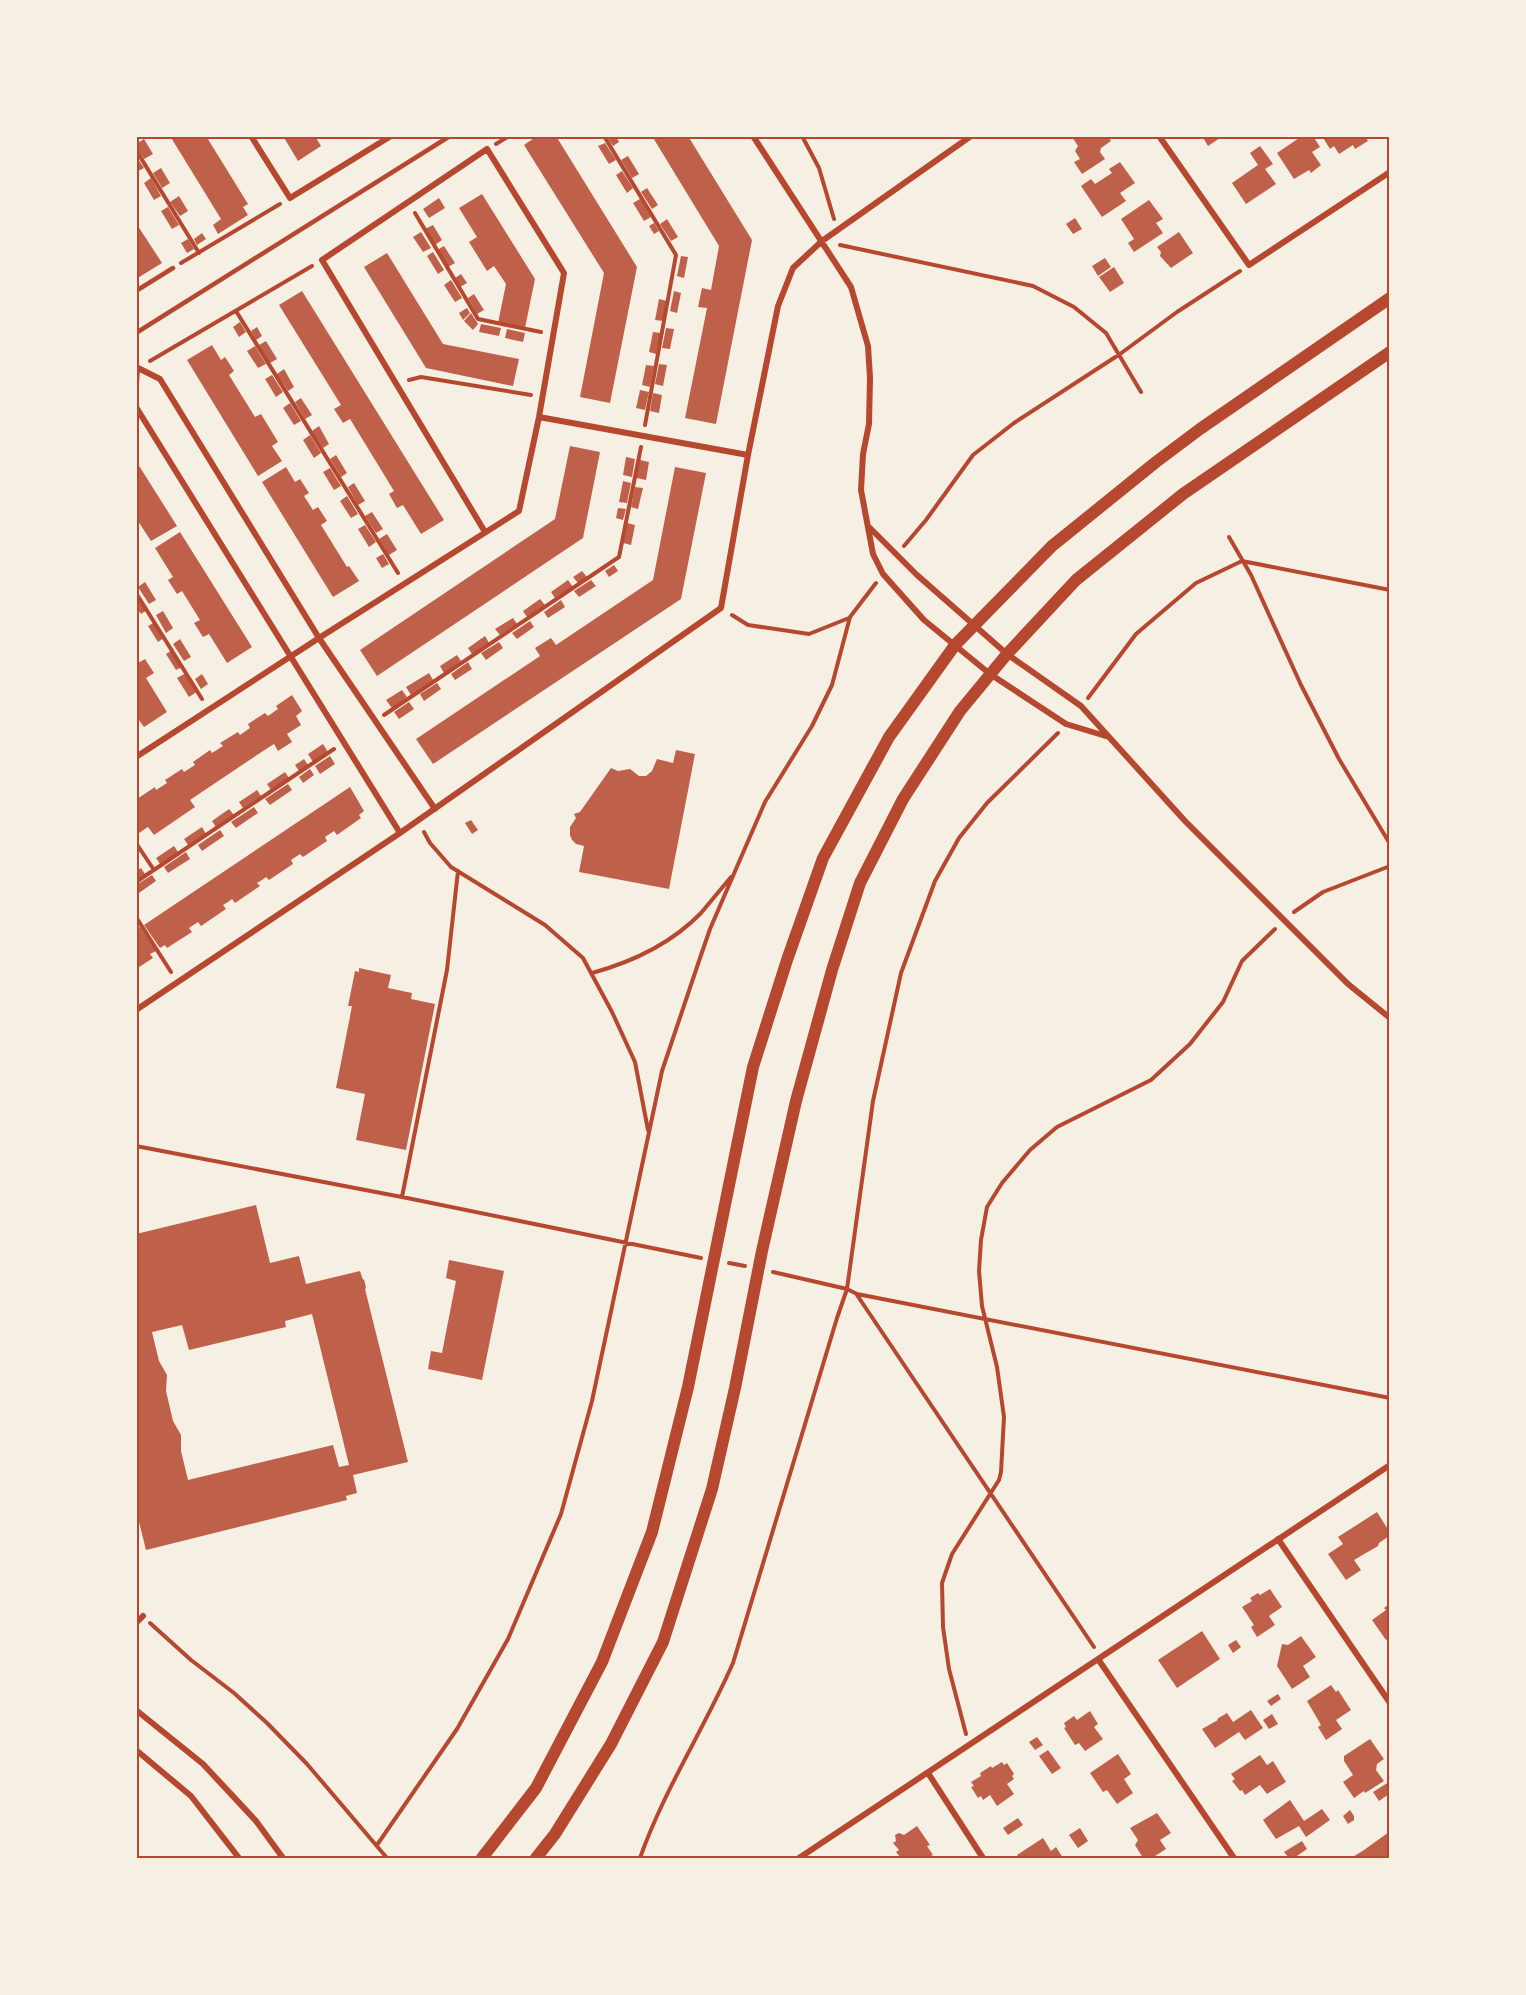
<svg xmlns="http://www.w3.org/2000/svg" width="1526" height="1995" font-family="'PT Sans',sans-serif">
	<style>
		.building { fill: #bf614a; fill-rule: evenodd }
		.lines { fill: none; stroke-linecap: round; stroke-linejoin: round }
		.path { stroke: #b5482f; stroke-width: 4 }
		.service { stroke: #b5482f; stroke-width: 4.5 }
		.minor { stroke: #b5482f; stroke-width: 6 }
		.secondary { stroke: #b5482f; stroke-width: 12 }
		.neatline { fill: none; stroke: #b5482f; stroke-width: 2 }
	</style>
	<rect width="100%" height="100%" fill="#f6efe4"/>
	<path class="building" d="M170,136H206L248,204L243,207L248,215L218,234L213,225L221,219Z
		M283,136H315L321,146L298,161Z
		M537,136H556L637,267L610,403L580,397L604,273L524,145Z
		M606,136H616L619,142L613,146Z
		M652,136H688L752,240L716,424L685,418L707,308L698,307L702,288L711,290L719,246Z
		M1073,136H1108L1111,141L1101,148L1100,152L1105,159L1082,174L1074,162L1080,159L1075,151L1078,146L1072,137Z
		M1202,136H1223L1208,146Z
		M1302,136H1313L1320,147L1312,152L1321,165L1311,173L1309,170L1294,179L1277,153Z
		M1322,136H1365L1368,141L1355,149L1353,145L1339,154L1334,146L1330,149Z
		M144,139L153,154L144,159L136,147V144Z
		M605,143L616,160L609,164L598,146Z
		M1260,146L1273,164L1265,169L1276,184L1246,204L1232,183L1258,165L1250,153Z
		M136,156L144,168L136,172Z
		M628,156L639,174L632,178L621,160Z
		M1120,162L1135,183L1120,193L1126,201L1102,217L1081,186L1091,179L1095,184L1112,173L1109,169Z
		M161,168L170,183L162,188L153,173Z
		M622,171L633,188L627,193L616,175Z
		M151,178L161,196L154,200L144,183Z
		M647,188L658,205L652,209L641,192Z
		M482,194L535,279L525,328L498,323L506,284L494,266L487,271L469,242L477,237L459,208Z
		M179,196L188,211L180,216L170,202Z
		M439,198L445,208L429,218L423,209Z
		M640,199L651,217L644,221L633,203Z
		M1149,200L1163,219L1156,223L1163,233L1134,252L1128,243L1134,239L1121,219Z
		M168,207L179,225L172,229L161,211Z
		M1075,218L1082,229L1073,234L1066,224Z
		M667,219L678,237L671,241L660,224Z
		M136,223L162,263L136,279Z
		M654,223L659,231L654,234L649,226Z
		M433,225L442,240L435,245L425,229Z
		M421,232L431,248L423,252L413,237Z
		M1179,232L1193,253L1171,268L1160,256L1161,252L1157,247Z
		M202,233L206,239L197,245L194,239Z
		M188,239L194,249L187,253L181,243Z
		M444,246L455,263L448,267L437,250Z
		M433,252L444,270L438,274L427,256Z
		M387,253L443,344L519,359L513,386L426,368L364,267Z
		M681,256L688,257L684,278L677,276Z
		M1105,258L1111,267L1098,276L1092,266Z
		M1114,267L1124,283L1110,292L1099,277Z
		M461,274L467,283L460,287L455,278Z
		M451,280L462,298L455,302L444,285Z
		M302,291L444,520L421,534L403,505L397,508L389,494L394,491L350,419L343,423L334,409L341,405L279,305Z
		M674,291L681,293L677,313L670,311Z
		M474,294L484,310L477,314L468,298Z
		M659,299L667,301L663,321L655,320Z
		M467,308L470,313L463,320L459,313Z
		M471,313L478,324L473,330L464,321Z
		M240,322L246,332L239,337L233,327Z
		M481,324L501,328L499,336L479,332Z
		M257,327L262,336L256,340L251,331Z
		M666,328L674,329L670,349L662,348Z
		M507,329L525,333L523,342L505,338Z
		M653,332L661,333L656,354L649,352Z
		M266,341L277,359L270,363L259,345Z
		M212,345L221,360L225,357L234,371L229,375L255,417L261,414L278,442L272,446L282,461L258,476L187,360Z
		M255,346L266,364L258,368L247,351Z
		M659,364L667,365L663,386L655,384Z
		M646,365L654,366L650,387L642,385Z
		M284,369L294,387L288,391L277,374Z
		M272,375L283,392L276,397L265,379Z
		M640,390L649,392L645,410L636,408Z
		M653,393L662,395L659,413L650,411Z
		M301,398L312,415L305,419L295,402Z
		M290,403L301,421L294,425L283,408Z
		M319,426L329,444L323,448L312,431Z
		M310,435L321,453L314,458L303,440Z
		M570,446L600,452L583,538L377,676L360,650L555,519Z
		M336,455L347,473L341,477L330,459Z
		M626,457L635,459L632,477L623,475Z
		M640,460L649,462L646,480L636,478Z
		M136,461L177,526L151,541L136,518Z
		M286,467L295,482L300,479L309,493L304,496L313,510L318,507L327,521L321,525L347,567L349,566L359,581L333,597L262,482Z
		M675,467L706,473L681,599L433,764L416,739L540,656L535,648L551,638L556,645L653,580Z
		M330,468L341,486L334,490L323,472Z
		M623,481L631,483L627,503L619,502Z
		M354,483L365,501L358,505L348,487Z
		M635,487L643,488L638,509L631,507Z
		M347,496L358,514L351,518L340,501Z
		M618,508L626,509L623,520L616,518Z
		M372,512L383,529L376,533L365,516Z
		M627,523L635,525L631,545L623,543Z
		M365,525L376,542L369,547L358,529Z
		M180,532L252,647L227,663L209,634L203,637L194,623L200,620L182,591L177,594L168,580L173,577L155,548Z
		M387,534L397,550L389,555L379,539Z
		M383,554L389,564L382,568L376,558Z
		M614,565L618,571L609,577L605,571Z
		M582,571L587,577L578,583L573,577Z
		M568,580L573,587L555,598L551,592Z
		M591,580L596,586L579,597L574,591Z
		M145,582L156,600L149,604L138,587Z
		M136,593L147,610L141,614L136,607Z
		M540,599L545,605L527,617L523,611Z
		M561,600L565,607L548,618L544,612Z
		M163,611L173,628L166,633L156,615Z
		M513,618L517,624L500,635L495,629Z
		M530,621L534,627L517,639L512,633Z
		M155,622L164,638L158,642L148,626Z
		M485,636L489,643L472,654L468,648Z
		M180,639L191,657L184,661L173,644Z
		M499,642L503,648L486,660L481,653Z
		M172,650L182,667L176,670L166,654Z
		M457,655L461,661L444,673L440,666Z
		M145,659L154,673L146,678L167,712L144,727L136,716V664Z
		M468,662L472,669L455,680L451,674Z
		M186,673L198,691L189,697L177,678Z
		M429,673L433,680L411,695L406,687Z
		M202,674L208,684L201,689L195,679Z
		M437,683L441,689L424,701L420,694Z
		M402,690L407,697L392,708L386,700Z
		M292,695L302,711L296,716L301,725L287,734L292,742L278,751L274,744L260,753L190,800L195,807L154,835L148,827L136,835V804L139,802L137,799L155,787L156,790L167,783L165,780L182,769L184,772L195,765L193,762L210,750L212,753L223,746L220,743L238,732L240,735L250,728L248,724L265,713L268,716L278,709L276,706Z
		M409,702L414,709L399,719L394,712Z
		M323,744L328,752L313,762L308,754Z
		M676,750L695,754L669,889L579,872L584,846L576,844L572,840L570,835V827L576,818L574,814L580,812L611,768L618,771L630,769L639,776H646L652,771L657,759L673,763Z
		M330,756L335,764L320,774L315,766Z
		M304,759L308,765L299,771L295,765Z
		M310,769L314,775L303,783L299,777Z
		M285,772L289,778L271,790L267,784Z
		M288,784L292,790L270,805L265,799Z
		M350,787L364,811L359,815L361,818L337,835L334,831L325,837L327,841L303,857L300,854L291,860L293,864L269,880L266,877L262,880L257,883L260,886L235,903L232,899L228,902L223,905L226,909L201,926L198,922L189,928L192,932L167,948L165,945L160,948L144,925Z
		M257,790L261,796L243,808L239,802Z
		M254,807L258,813L236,828L231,822Z
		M229,809L234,815L216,827L212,821Z
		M471,820L478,830L472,834L465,823Z
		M202,827L206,834L188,845L184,839Z
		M220,830L224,836L202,851L198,845Z
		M174,846L178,852L160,864L156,858Z
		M186,852L190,859L168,873L164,867Z
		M141,868L145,874L136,880V871Z
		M152,875L156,881L136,895V885Z
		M140,927L156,951L150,954L153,958L136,969V929Z
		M359,968L391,975L388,988L412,993L411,999L435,1004L406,1150L356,1140L365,1094L336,1088L352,1006H348L355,971L359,972Z
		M256,1205L270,1263L299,1256L306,1284L360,1271L363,1280L364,1279L366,1288L365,1289L408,1462L353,1475L357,1493L346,1496L347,1500L146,1550L136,1510V1234ZM312,1314L349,1465L339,1467L333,1445L188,1480L181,1451V1435L173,1421L166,1391L167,1375L159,1361L152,1332L182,1325L189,1350L286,1327L285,1321Z
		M449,1260L504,1271L482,1380L428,1369L431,1351L442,1353L456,1281L446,1278Z
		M1377,1512L1389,1531V1536L1379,1543L1378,1546L1354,1560L1361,1570L1346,1580L1328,1554L1343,1544L1338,1537Z
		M1270,1589L1282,1607L1269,1616L1275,1625L1257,1637L1251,1627L1254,1625L1242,1607L1252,1601L1250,1598L1258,1593L1260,1595Z
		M1389,1604V1638L1386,1640L1372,1620L1386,1610L1384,1608Z
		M1202,1631L1220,1659L1177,1688L1158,1660Z
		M1301,1636L1316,1657L1303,1666L1310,1677L1292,1689L1277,1666L1282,1644L1288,1645Z
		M1236,1640L1241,1647L1233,1653L1228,1645Z
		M1331,1685L1336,1692L1338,1690L1351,1710L1336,1720L1342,1729L1326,1740L1318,1727L1321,1725L1307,1701Z
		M1278,1694L1281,1699L1271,1706L1267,1701Z
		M1251,1710L1263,1728L1245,1740L1239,1732L1215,1748L1202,1729L1218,1720L1217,1719L1227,1713L1233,1722Z
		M1090,1711L1098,1724L1094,1727L1103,1739L1085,1751L1079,1743L1075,1745L1064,1728L1066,1727L1064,1723L1074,1716L1077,1720Z
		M1272,1714L1278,1724L1269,1729L1263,1720Z
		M1037,1737L1043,1745L1035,1750L1029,1742Z
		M1370,1739L1384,1759L1377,1764L1376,1770L1384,1781L1365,1793L1364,1791L1354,1798L1343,1782L1353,1775L1344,1761V1756Z
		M1048,1750L1061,1768L1052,1774L1039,1756Z
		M1118,1754L1131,1774L1124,1779L1133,1793L1117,1804L1107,1790L1103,1792L1090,1773Z
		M1260,1755L1267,1765L1273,1761L1286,1782L1267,1794L1260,1785L1245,1795L1242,1790L1240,1791L1232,1781L1235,1779L1231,1774Z
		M1002,1762L1004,1765L1007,1763L1014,1774L1012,1776L1014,1779L1007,1784L1014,1794L997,1806L990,1795L983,1800L981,1796L978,1798L971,1787L974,1786L971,1782L981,1776L980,1773L991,1766L992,1768Z
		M1389,1782V1794L1379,1801L1373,1792Z
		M1290,1800L1304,1821L1322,1809L1330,1820L1306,1837L1299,1826L1276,1839L1263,1820Z
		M1350,1810L1354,1816V1820L1348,1824L1343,1816Z
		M1157,1813L1171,1833L1160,1840L1166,1849L1152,1858H1143L1135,1845L1138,1840L1130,1828Z
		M1018,1818L1023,1825L1008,1835L1003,1828Z
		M917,1826L930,1845L927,1846L933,1855L927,1858H901L896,1852L899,1850L893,1843L896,1841L895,1835L899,1833L904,1835Z
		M1080,1828L1088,1841L1078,1848L1069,1835Z
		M1389,1832V1858H1351L1364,1850Z
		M1043,1838L1051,1851L1056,1847L1063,1858H1019L1017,1855Z
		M1302,1841L1307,1849L1294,1858H1289L1284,1852Z"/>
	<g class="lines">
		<path class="path" d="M604,136L676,255L645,425
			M802,136L819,168L834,219
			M496,144L509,136
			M136,150L199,253
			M415,213L478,319L541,332
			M840,245L1033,286L1074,307L1106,333L1141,392
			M181,263L280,204
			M236,311L398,573
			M150,361L312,266
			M409,380L421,377L531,395
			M1229,537L1251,575L1301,685L1339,759L1390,844
			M904,546L926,520L973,455L1014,423L1120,354L1177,312L1240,271
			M136,593L202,699
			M732,615L748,625L809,634L849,618
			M1088,698L1136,634L1196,583L1242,561L1390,590
			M384,715L619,557L641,447
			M424,832L430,843L451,867L545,925L583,958L612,1012L635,1062L648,1130
			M136,843L154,870
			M136,882L334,749
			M1294,912L1323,892L1390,866
			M136,917L171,972
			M592,973C632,962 672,943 701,913C711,901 721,889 731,877
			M136,1146L407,1198L701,1258
			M402,1197L447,970L458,871
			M729,1263L745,1266
			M773,1272L847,1289L857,1294L1390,1398
			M857,1295L1094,1647
			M150,1623L191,1660L234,1693L267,1723L307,1764L387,1858
			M966,1734L949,1669L943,1627L942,1583L952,1554L999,1480L1001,1472L1004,1417L997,1367L982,1306L979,1271L981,1240L987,1207L1002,1183L1030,1150L1057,1127L1151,1080L1190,1044L1223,1002L1242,961L1275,929
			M377,1845L457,1729L508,1639L561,1514L592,1401L662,1071L700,958L710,929L765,802L812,726L832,685L850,617L876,583
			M640,1858C664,1790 704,1729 733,1663L837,1318L847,1289L873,1101L901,973L935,881L959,838L987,803L1058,733"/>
		<path class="service" d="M136,291L173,268
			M136,333L450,136"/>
		<path class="minor" d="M251,136L290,198L391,136
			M753,136L851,287L868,346L870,378L869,424L863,454L861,490L873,554L883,574L924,620L990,674L1066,724L1109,737
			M1159,136L1249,265L1390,172
			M136,367L160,379L319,638L435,809
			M136,384L137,369
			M136,407L400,833
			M539,417L748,455
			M868,526L917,575L1007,654L1081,706L1185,821L1348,984L1390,1018
			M136,757L319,638L519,511L539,417L564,273L487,149L322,260L485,532
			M136,1010L400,833L721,608L748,455L778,306L793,268L822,241L971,136
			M1278,1539L1390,1703
			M136,1623L143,1616
			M1098,1659L1234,1858
			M136,1710L203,1764L256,1821L283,1858
			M136,1750L191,1796L239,1858
			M928,1773L983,1858
			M799,1858L1390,1465"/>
		<path class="secondary" d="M482,1858L536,1788L602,1662L652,1532L688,1387L753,1067L787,960L823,858L889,737L955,645L1052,546L1156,462L1200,429L1390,298
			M536,1858L555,1834L611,1744L663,1642L712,1489L735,1388L762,1251L796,1101L832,970L860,883L903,799L960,711L1007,654L1076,580L1183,494L1390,352"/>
	</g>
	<rect width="1526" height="1995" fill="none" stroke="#f6efe4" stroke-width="276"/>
	<rect x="138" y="138" width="1250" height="1719" class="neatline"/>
</svg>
